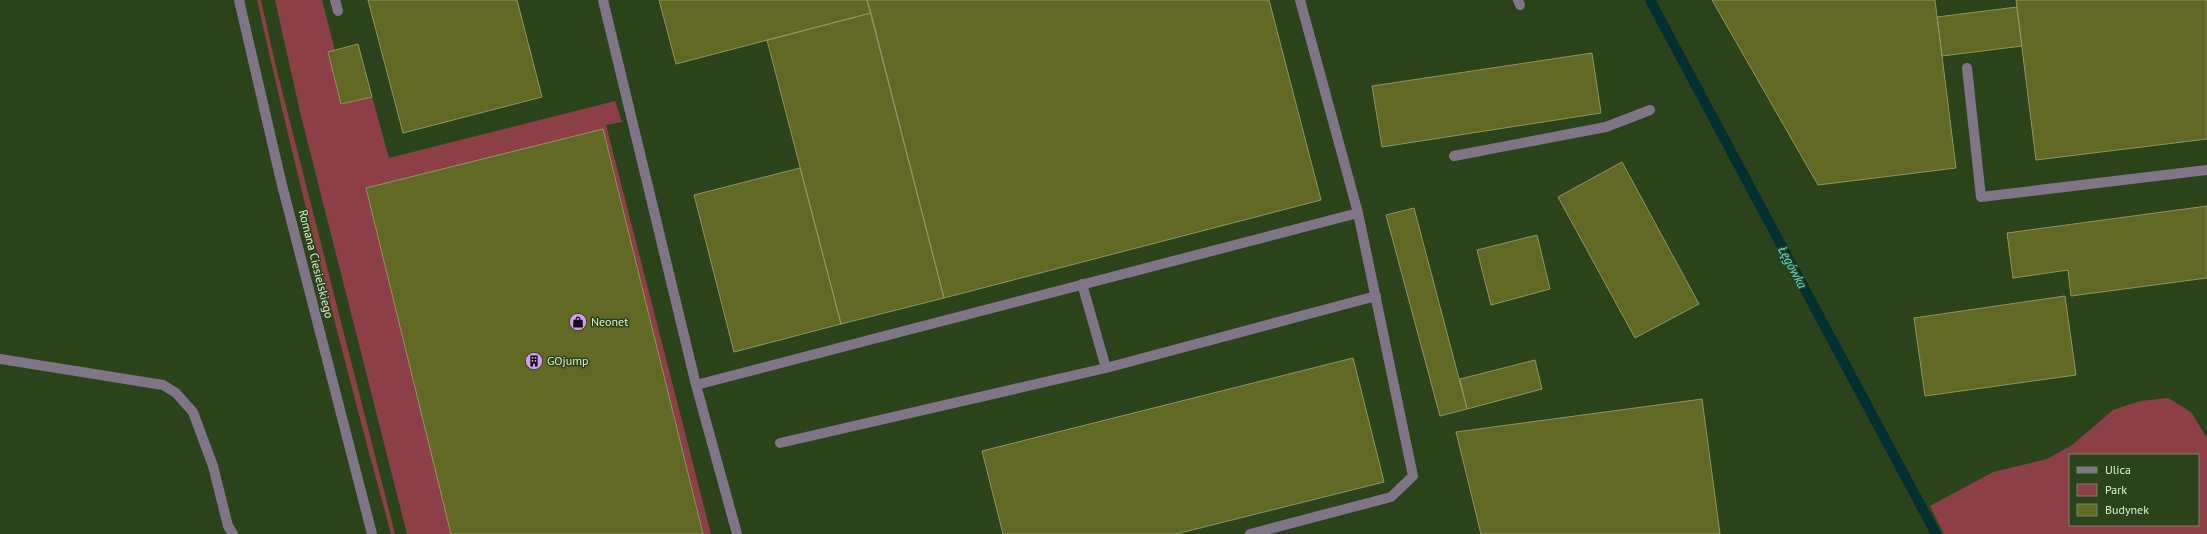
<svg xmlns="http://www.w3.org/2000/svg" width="2207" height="534" font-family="'PT Sans',sans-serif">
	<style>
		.green { fill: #8d3f48; fill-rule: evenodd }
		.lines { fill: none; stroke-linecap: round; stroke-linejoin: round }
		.stream { stroke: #022f2f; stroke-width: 10 }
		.building { fill: #616824; stroke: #8e9563 }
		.minor { stroke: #807487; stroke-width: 10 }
		.labels { text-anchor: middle; stroke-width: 3; stroke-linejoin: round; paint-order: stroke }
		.street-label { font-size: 12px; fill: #dfeed7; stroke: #2b431b }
		.poi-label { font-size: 12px; fill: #dfeed7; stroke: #2b431b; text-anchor: start }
		.water-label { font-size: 13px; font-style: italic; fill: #59dede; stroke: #2b431b }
	</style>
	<rect width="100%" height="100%" fill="#2b431b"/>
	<path class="green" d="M257,0H261L276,67L395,534H391C343,357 297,179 257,0Z
		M275,0H322L335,51L341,104L372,97L389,158L615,101L622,122L606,125L711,534H703L603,129L366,188L451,534H407L300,112Z
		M2168,398L2191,412L2207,438V534H1944L1930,506L1993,472L2047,459L2072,445L2113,410L2140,401ZM2070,455H2198V525H2070Z"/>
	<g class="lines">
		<path class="stream" d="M1650,0L1936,534"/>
	</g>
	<path class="building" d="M368,0H517L542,97L403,133Z
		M659,0H867L871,13L676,64Z
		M867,0H1269L1321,200L944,298Z
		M1712,0H1935L1956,168L1818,185Z
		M2016,0H2207V139L2036,160Z
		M2017,7L2022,46L1942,56L1937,17Z
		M871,13L944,298L841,324L767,40Z
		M358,44L372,97L341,104L328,52Z
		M1592,53L1601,113L1382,147L1372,86Z
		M603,129L703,534H451L366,188Z
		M1622,162L1699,304L1635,338L1558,197Z
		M800,168L841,324L734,352L694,195Z
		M2207,206V278L2071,296L2068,270L2013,278L2007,233Z
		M1414,208L1467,409L1440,416L1386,215Z
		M1537,235L1550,289L1491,305L1477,250Z
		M2065,296L2076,375L1925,396L1914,318Z
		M1353,358L1384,482L1176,534H1003L982,451Z
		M1535,360L1542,389L1467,409L1460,379Z
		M1702,399L1720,534H1481L1456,432Z"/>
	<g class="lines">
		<path class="minor" d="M239,0L281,181L372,534
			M335,0L338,11
			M603,0L696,385L737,534
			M1518,0L1520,5
			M1967,68L1981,197L2207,170
			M1454,156L1606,127L1650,110
			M1082,284L1106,368
			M0,359L163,385L176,393L193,412L213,466L228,526L233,534
			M696,385L1358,213
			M780,443L1106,368L1376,296
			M1250,534L1391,497L1413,476L1358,213L1300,0"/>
	</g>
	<defs>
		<symbol id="shop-disc" viewBox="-11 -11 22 22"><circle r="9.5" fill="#d99af7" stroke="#2b431b"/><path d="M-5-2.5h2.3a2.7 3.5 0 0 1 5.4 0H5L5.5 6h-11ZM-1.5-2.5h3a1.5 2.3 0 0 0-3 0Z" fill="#111"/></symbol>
		<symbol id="building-disc" viewBox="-11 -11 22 22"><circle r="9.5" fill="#d99af7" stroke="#2b431b"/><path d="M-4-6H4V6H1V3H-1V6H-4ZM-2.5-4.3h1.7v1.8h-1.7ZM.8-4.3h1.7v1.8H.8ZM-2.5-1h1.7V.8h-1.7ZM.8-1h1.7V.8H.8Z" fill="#111"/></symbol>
	</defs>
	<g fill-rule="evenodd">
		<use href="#shop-disc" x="568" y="312" width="20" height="20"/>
		<use href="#building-disc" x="524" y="351" width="20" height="20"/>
	</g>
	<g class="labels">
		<g class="street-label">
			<text transform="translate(316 264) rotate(76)" y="4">Romana Ciesielskiego</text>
		</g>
		<g class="poi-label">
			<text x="591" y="326">Neonet</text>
			<text x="547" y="365">GOjump</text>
		</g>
		<g class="water-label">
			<text transform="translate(1793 267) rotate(62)" y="5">Łęgówka</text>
		</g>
	</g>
	<rect x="2069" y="454" width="130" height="72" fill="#2b431b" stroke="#738766"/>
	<rect x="2077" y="467" width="20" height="6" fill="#807487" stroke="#738766"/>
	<text x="2105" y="474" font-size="12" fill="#dfeed7">Ulica</text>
	<rect x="2077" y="484" width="20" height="12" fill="#8d3f48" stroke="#738766"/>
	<text x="2105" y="494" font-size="12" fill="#dfeed7">Park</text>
	<rect x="2077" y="504" width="20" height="12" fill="#616824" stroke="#738766"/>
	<text x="2105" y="514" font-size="12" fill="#dfeed7">Budynek</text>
</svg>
